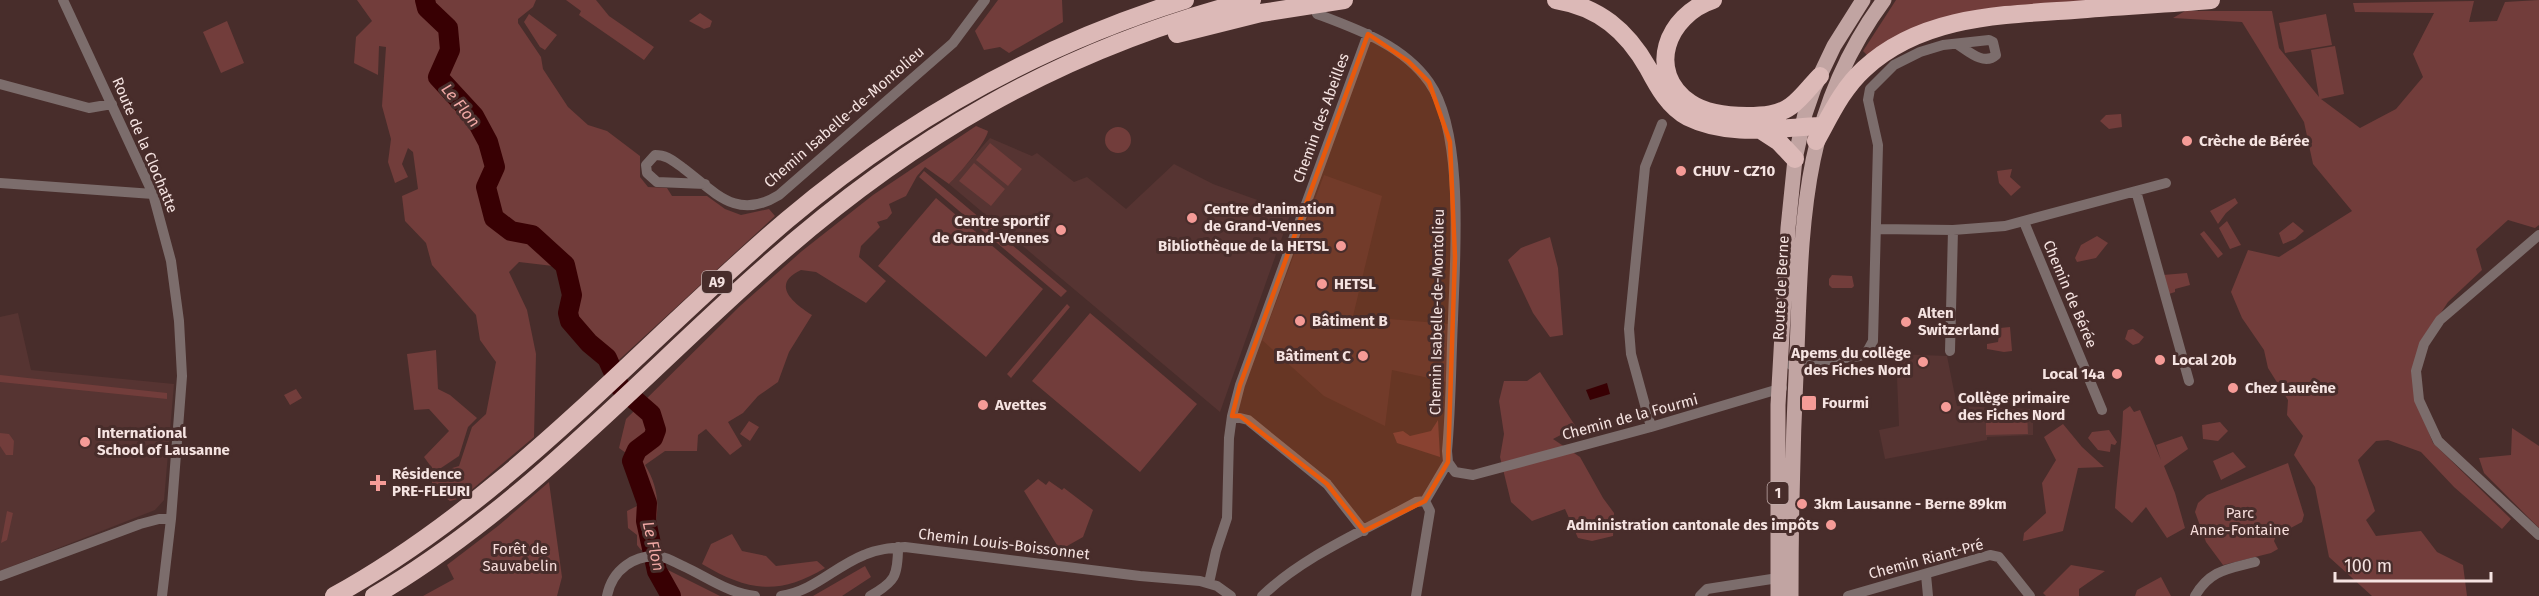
<svg xmlns="http://www.w3.org/2000/svg" width="2539" height="596" font-family="'Fira Sans',sans-serif">
	<style>
		.built { fill: #563432 }
		.green { fill: #723d3b }
		.water { fill: #380003 }
		.lines { fill: none; stroke-linecap: round; stroke-linejoin: round }
		.river { stroke: #380003; stroke-width: 20 }
		.street { stroke: #7c6d6c; stroke-width: 10 }
		.primary { stroke: #c1a4a2; stroke-width: 15 }
		.highway { stroke: #dcb9b7; stroke-width: 18 }
		.marked { fill: #e8590c; fill-opacity: 0.2; stroke: #e8590c; stroke-width: 4.5; stroke-linejoin: round }
		.poi-dot { fill: #f59b97; stroke: #482d2b; stroke-width: 2 }
		.labels { text-anchor: middle; stroke-width: 6; stroke-linejoin: round; paint-order: stroke }
		.shield { fill: #482d2b; stroke: #c1acaa; stroke-width: 1.5 }
		.shield-label { font-size: 14px; font-weight: bold; fill: #f5e3e1 }
		.street-label { font-size: 15px; fill: #f5e3e1; stroke: #482d2b }
		.poi-label { font-size: 15px; font-weight: bold; fill: #f5e3e1; stroke: #482d2b; text-anchor: start }
		.park-label { font-size: 15px; fill: #f6dcda; stroke: #482d2b }
		.water-label { font-size: 16px; font-style: italic; fill: #f1a9a5; stroke: #482d2b }
	</style>
	<rect width="100%" height="100%" fill="#482d2b"/>
	<path class="built" d="M990,138L1032,156L1037,153L1074,182L1087,177L1126,209L1174,164L1213,184L1291,212L1220,412L949,184Z
		M1324,175L1382,196L1353,316L1449,324L1447,382L1392,370L1385,426L1324,396L1262,340Z
		M18,313L31,370L174,384L164,500L155,510L0,571V317Z
		M1896,354L1947,356L1957,406L2033,409V435L1987,437V440L1885,459L1879,430L1899,426Z"/>
	<path class="green" d="M357,0H536L533,7L518,19V23L541,57L543,69L568,107L588,125L607,131L640,156V177L648,187L667,188L672,196H707L725,209L741,215L769,209L775,216L608,370L580,340L568,280L553,266L519,262L509,272L527,310L536,354L534,437L462,498L450,501L432,488V474L459,466L472,427L486,414L496,362L480,340L476,315L432,265L426,243L405,221L402,196L418,189L413,152L408,148L402,164L408,177L395,183L388,162L391,139L382,106L386,47L379,46L378,75L354,63L356,37L372,21Z
		M566,0H596L609,16L654,47L644,60L579,15L581,11Z
		M998,0H1062L1063,22L1009,53L1000,47L984,50L975,31Z
		M1896,0H2151L1981,14L1870,58L1863,51Z
		M2539,0V225L2535,228L2508,220L2476,249L2482,270L2448,302L2421,343L2414,396L2433,443L2511,519L2502,529L2454,487L2421,452L2388,440L2376,441L2358,460L2375,511L2366,520L2376,536L2421,531L2437,552L2463,565L2467,596H2372L2329,557L2315,487L2294,455L2303,436L2287,415L2288,400L2268,368L2264,350L2242,318L2231,292L2248,250L2279,257L2352,211L2313,164L2304,122L2242,22L2173,18L2185,11H2272L2279,48L2319,97L2311,50L2335,46L2344,94L2321,99L2360,128L2396,109L2423,77L2413,54L2434,13L2355,12L2353,3L2474,1L2469,22L2497,21L2505,2Z
		M700,13L712,21L710,27L704,29L689,21Z
		M529,14L557,35L545,50L540,47L524,22Z
		M2326,14L2332,45L2285,53L2279,23Z
		M227,21L244,63L221,73L203,32Z
		M2121,114L2122,127L2109,129L2100,121L2106,115Z
		M976,126L988,131C986,143 958,175 949,184L925,167L917,176L906,196L889,204L892,213L887,219L877,222L880,227L861,246L859,257L886,281L866,303L816,272L801,270C769,285 795,304 812,315L789,352L778,382L758,396L743,413L728,422L742,446L730,455L706,429L698,435L697,451H665L645,465C658,485 662,512 651,536L648,537V548L641,550L637,545V535L628,528L627,511L637,506L639,495L623,459L626,453L619,448L626,419L740,306L802,251L873,195Z
		M1105 140a13 13 0 1 1 26 0a13 13 0 1 1-26 0Z
		M990,143L1022,169L1008,186L976,160Z
		M974,163L1005,189L991,206L959,181Z
		M2012,169L2010,177L2021,187L2011,196L1999,183L1997,171Z
		M924,171L1067,291L1061,297L919,177Z
		M936,198L1043,289L986,357L878,266Z
		M2235,198L2238,203L2226,213L2218,224L2210,211Z
		M2227,221L2241,245L2230,249L2219,228Z
		M2293,222L2304,231L2295,239L2283,244L2279,233Z
		M2204,231L2223,254L2218,258L2200,234Z
		M2097,236L2108,243L2096,258L2077,262L2075,258L2081,245Z
		M1550,237L1558,268L1563,335L1550,337L1533,313L1508,260L1521,248Z
		M2187,273L2190,285L2175,289V292L2169,294L2163,275Z
		M1832,275L1852,276L1854,286L1852,288H1832L1829,285V279Z
		M1067,304L1070,307L1011,378L1007,374Z
		M1090,313L1197,404L1140,472L1032,381Z
		M2010,327L2012,351L2004,352L1987,349V344L1998,342L2000,328Z
		M2133,329L2144,337L2139,343L2133,345L2125,339L2128,330Z
		M436,350L438,389L450,395L477,418L468,427L459,456L435,472L424,457L449,431L429,409L414,410L407,354Z
		M1540,372L1576,427L1553,439L1580,457L1603,498L1614,513L1613,536L1592,541L1578,538L1565,509L1532,521L1511,502L1500,457L1504,434L1499,401L1504,381H1527Z
		M0,375L167,393V399L0,382Z
		M296,389L302,398L290,405L284,395Z
		M1996,393H2014L2017,402L1999,401Z
		M2130,406L2134,412L2140,410L2161,460L2156,445L2182,436L2188,449L2164,466L2175,493L2185,528L2167,538L2146,507L2132,523L2115,508C2117,475 2122,444 2123,411Z
		M1986,411H2027L2028,434L1986,435Z
		M1438,420L1440,457L1397,443L1393,433L1403,431L1410,436L1431,431Z
		M749,421L759,427L750,441L740,434Z
		M2220,422L2228,431L2218,441L2203,439L2202,425Z
		M2063,424L2082,447L2104,467L2078,468L2063,531L2023,541L2024,533L2046,513L2042,483L2056,460L2044,437Z
		M2512,428L2539,446V528L2484,473L2479,458L2511,455Z
		M2109,430L2117,442L2115,445L2111,444L2110,452L2098,450L2088,438L2092,432Z
		M0,433L9,434L14,441L13,455H6L0,446Z
		M2233,452L2246,467L2221,480L2213,461Z
		M2288,463L2304,515L2302,522L2276,536L2274,541L2278,549L2271,553L2223,565L2206,542L2195,512L2198,503L2207,495Z
		M1038,479L1046,485L1049,481L1062,490L1064,488L1093,510L1083,537L1060,550L1024,491Z
		M549,482L562,577L557,596H423L454,579L447,565L498,526Z
		M7,511L13,513L7,540L1,543Z
		M732,534L742,551L766,556L776,566L817,561L825,568C779,596 747,591 702,564L711,544Z
		M655,565L664,568L720,596H667L656,580L652,568Z
		M2071,565L2105,571L2079,589V596H2046L2043,593Z
		M865,566L871,577L842,596H813Z
		M2161,577L2171,596H2135L2137,590Z"/>
	<path class="water" d="M1607,383L1610,394L1590,400L1586,390Z"/>
	<g class="lines">
		<path class="river" d="M425,0L427,8L448,28L450,50L438,77L474,116L488,142L495,167L486,187L494,218L511,231L532,235L565,265L572,295L568,313L570,321L589,343L607,358L620,387L651,414L656,430L653,438L637,450L632,461L647,503L646,521L657,571L671,596"/>
		<path class="street" d="M63,0L153,194L171,261L179,321L182,376L171,519L162,596
			M1317,14C1357,29 1403,45 1429,82C1465,133 1455,257 1453,319C1451,363 1451,407 1447,451L1448,462L1455,472L1473,475L1651,427L1782,388
			M0,84L89,108L112,104
			M0,183L153,194
			M705,184L657,182L647,173L646,165L655,155C667,155 673,161 683,168C716,193 737,221 779,195L953,43L985,0
			M2136,191L2189,381
			M2024,222L2102,410
			M1878,229L1953,230L2005,226L2166,183
			M2539,235L2440,320L2424,344L2416,371L2419,400L2438,441L2539,535
			M1950,351L1953,230
			M1791,365L1860,356L1867,352L1873,341L1878,145L1868,100L1870,89L1894,65L1920,52L1943,45L1989,40L1993,42L1996,55C1984,66 1968,51 1957,44
			M1232,416L1248,420L1327,484L1364,531
			M1651,427L1631,354L1629,329L1645,167L1662,124
			M1425,501L1448,462
			M1926,575L1928,596
			M0,576L140,524L159,519H171
			M1209,583L1216,551L1227,518L1229,438L1232,416L1240,385L1368,34
			M607,596C612,570 635,553 661,557C669,558 676,563 683,566C707,577 728,593 755,596
			M781,596C814,591 834,567 864,555C877,549 891,548 905,547L1140,576L1200,581L1217,586L1231,596
			M870,596C895,582 898,576 898,547
			M1262,596C1305,555 1364,531 1416,502L1425,501
			M1416,596L1430,511L1425,501
			M1700,596L1707,589L1778,578
			M1848,596L1990,555L1999,557L2030,596
			M2195,596C2210,570 2228,569 2255,562"/>
		<path class="primary" d="M1778,596V405L1788,228L1795,159L1805,114L1814,88L1834,46L1863,0
			M1791,596C1791,514 1793,432 1797,351C1802,219 1802,111 1884,0"/>
		<path class="highway" d="M1556,0C1599,7 1627,31 1648,68C1658,87 1669,107 1688,117C1728,137 1777,128 1820,126
			M1713,0C1667,15 1645,72 1690,103C1706,114 1728,116 1747,116C1763,116 1779,115 1791,106C1802,98 1811,85 1820,76
			M1177,34L1261,13L1344,0
			M1759,129L1779,142L1795,159
			M1816,141C1830,116 1842,89 1864,69C1921,16 2000,15 2074,10C2120,6 2165,4 2211,0
			M334,596C508,500 637,348 787,220C904,121 1038,46 1185,0
			M374,596C519,511 633,385 757,274C904,141 1058,49 1252,0"/>
	</g>
	<path class="marked" d="M1368,34L1408,61L1429,82L1450,142L1455,257L1448,462L1425,501L1364,531L1327,484L1240,416H1232L1240,385Z"/>
	<g class="poi-dot">
		<circle cx="2187" cy="141" r="6"/>
		<circle cx="1681" cy="171" r="6"/>
		<circle cx="1192" cy="218" r="6"/>
		<circle cx="1061" cy="230" r="6"/>
		<circle cx="1341" cy="246" r="6"/>
		<circle cx="1322" cy="284" r="6"/>
		<circle cx="1300" cy="321" r="6"/>
		<circle cx="1906" cy="322" r="6"/>
		<circle cx="1363" cy="356" r="6"/>
		<circle cx="2160" cy="360" r="6"/>
		<circle cx="1923" cy="362" r="6"/>
		<circle cx="2117" cy="374" r="6"/>
		<circle cx="2233" cy="388" r="6"/>
		<rect x="1801" y="395" width="16" height="16" rx="3"/>
		<circle cx="983" cy="405" r="6"/>
		<circle cx="1946" cy="407" r="6"/>
		<circle cx="85" cy="442" r="6"/>
		<path d="M375 474h6v6h6v6h-6v6h-6v-6h-6v-6h6z"/>
		<circle cx="1802" cy="504" r="6"/>
		<circle cx="1831" cy="525" r="6"/>
	</g>
	<g class="labels">
		<g class="shield">
			<rect x="702" y="271" width="30" height="22" rx="4.5"/>
			<rect x="1767.5" y="482" width="21" height="22" rx="4.5"/>
		</g>
		<g class="shield-label">
			<text x="717" y="287">A9</text>
			<text x="1778" y="498">1</text>
		</g>
		<g class="street-label">
			<text transform="translate(844 117) rotate(-41)" y="5">Chemin Isabelle-de-Montolieu</text>
			<text transform="translate(1321 118) rotate(-70)" y="5">Chemin des Abeilles</text>
			<text transform="translate(145 145) rotate(67)" y="5">Route de la Clochatte</text>
			<text transform="translate(1781 288) rotate(-87)" y="5">Route de Berne</text>
			<text transform="translate(2070 294) rotate(67)" y="5">Chemin de Bérée</text>
			<text transform="translate(1437 312) rotate(-89)" y="5">Chemin Isabelle-de-Montolieu</text>
			<text transform="translate(1630 417) rotate(-15)" y="5">Chemin de la Fourmi</text>
			<text transform="translate(1004 544) rotate(7)" y="5">Chemin Louis-Boissonnet</text>
			<text transform="translate(1926 559) rotate(-15)" y="5">Chemin Riant-Pré</text>
		</g>
		<g class="poi-label">
			<text x="2199" y="146">Crèche de Bérée</text>
			<text x="1693" y="176">CHUV - CZ10</text>
			<text x="1204" y="214">Centre d'animation<tspan x="1204" dy="17">de Grand-Vennes</tspan></text>
			<text x="1049" y="226" text-anchor="end">Centre sportif<tspan x="1049" dy="17">de Grand-Vennes</tspan></text>
			<text x="1329" y="251" text-anchor="end">Bibliothèque de la HETSL</text>
			<text x="1334" y="289">HETSL</text>
			<text x="1918" y="318">Alten<tspan x="1918" dy="17">Switzerland</tspan></text>
			<text x="1312" y="326">Bâtiment B</text>
			<text x="1911" y="358" text-anchor="end">Apems du collège<tspan x="1911" dy="17">des Fiches Nord</tspan></text>
			<text x="1351" y="361" text-anchor="end">Bâtiment C</text>
			<text x="2172" y="365">Local 20b</text>
			<text x="2105" y="379" text-anchor="end">Local 14a</text>
			<text x="2245" y="393">Chez Laurène</text>
			<text x="1958" y="403">Collège primaire<tspan x="1958" dy="17">des Fiches Nord</tspan></text>
			<text x="1822" y="408">Fourmi</text>
			<text x="995" y="410">Avettes</text>
			<text x="97" y="438">International<tspan x="97" dy="17">School of Lausanne</tspan></text>
			<text x="392" y="479">Résidence<tspan x="392" dy="17">PRE-FLEURI</tspan></text>
			<text x="1814" y="509">3km Lausanne - Berne 89km</text>
			<text x="1819" y="530" text-anchor="end">Administration cantonale des impôts</text>
		</g>
		<g class="park-label">
			<text x="2240" y="518">Parc<tspan x="2240" dy="17">Anne-Fontaine</tspan></text>
			<text x="520" y="554">Forêt de<tspan x="520" dy="17">Sauvabelin</tspan></text>
		</g>
		<g class="water-label">
			<text transform="translate(461 105) rotate(51)" y="6">Le Flon</text>
			<text transform="translate(654 546) rotate(77)" y="6">Le Flon</text>
		</g>
	</g>
	<path d="M2335 572v9h156v-9" fill="none" stroke="#f5e3e1" stroke-width="3"/>
	<text x="2344" y="572" font-size="18" fill="#f5e3e1" stroke="#482d2b" stroke-width="4.5" paint-order="stroke">100 m</text>
</svg>
